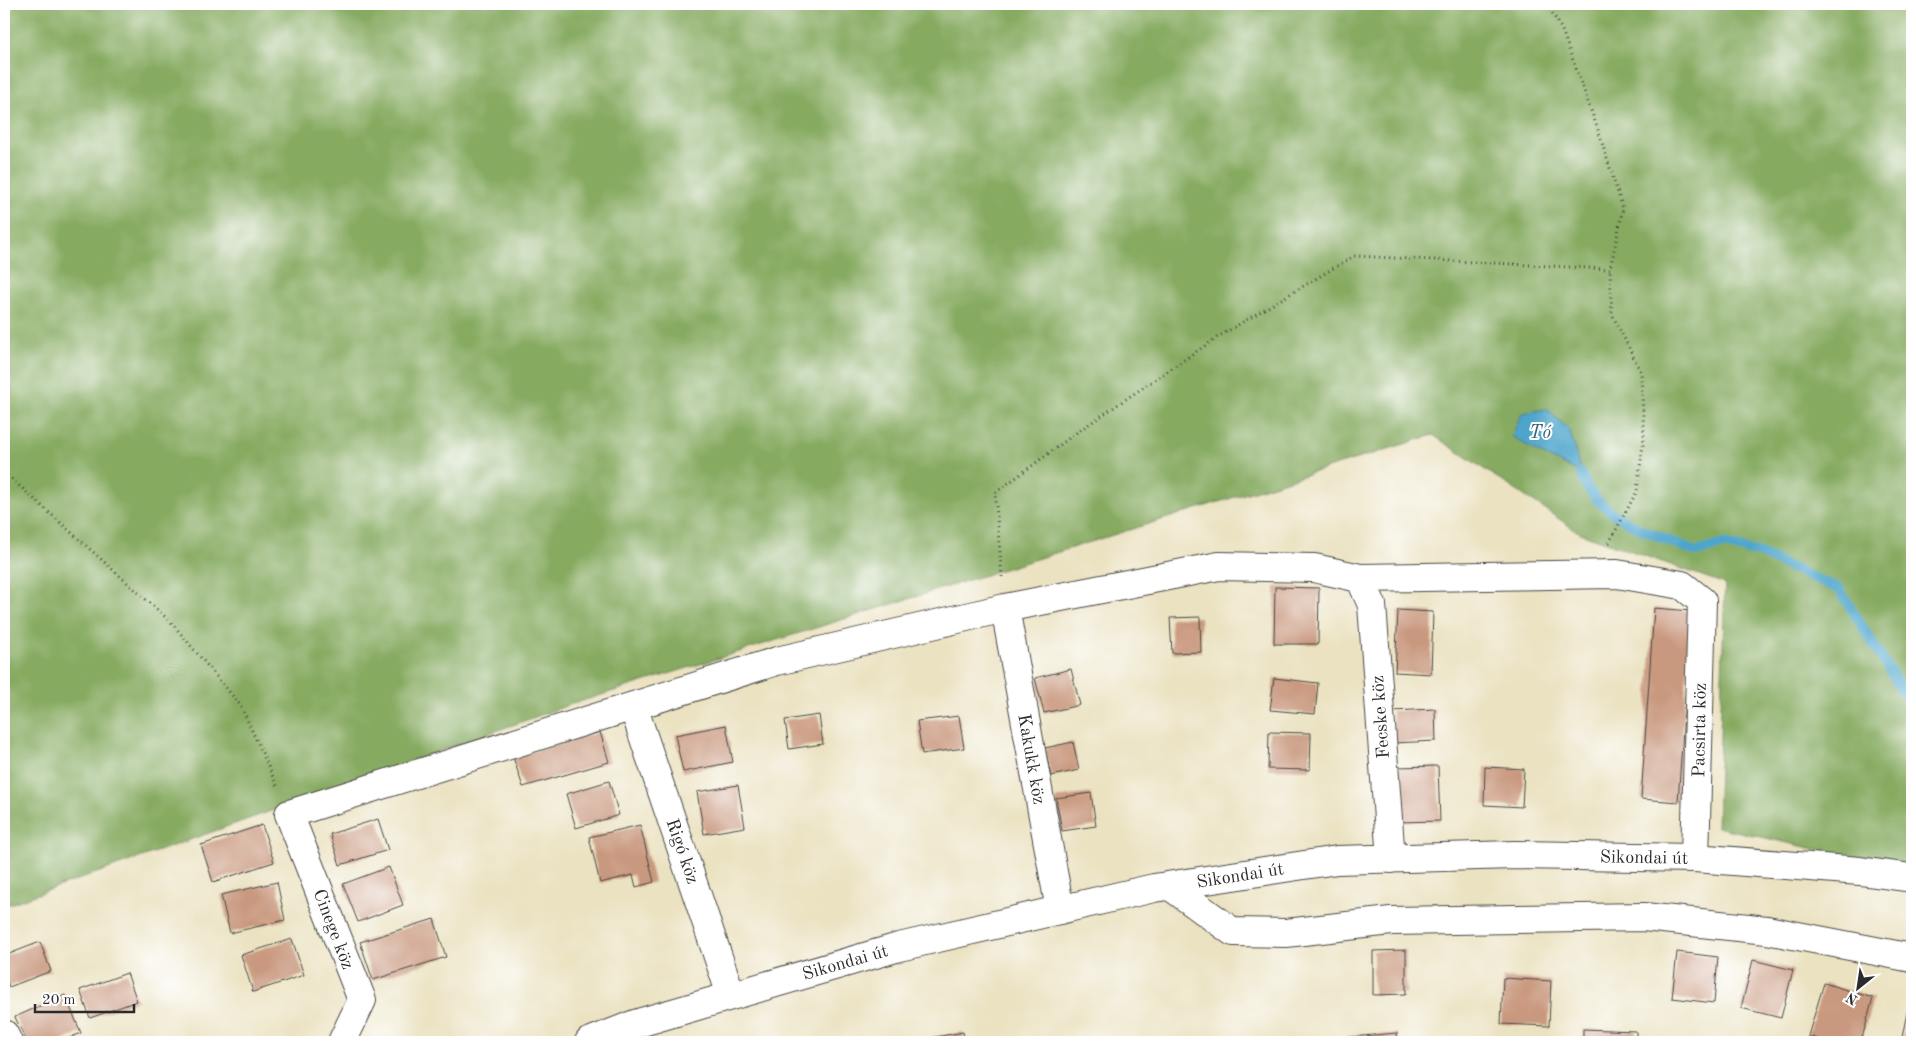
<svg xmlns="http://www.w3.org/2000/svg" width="1916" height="1046" font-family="'Old Standard TT',serif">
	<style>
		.forest { fill: #86aa60; stroke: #586a46 }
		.water { fill: #4ea5cb; stroke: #3c687b }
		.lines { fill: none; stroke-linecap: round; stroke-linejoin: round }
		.stream { stroke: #4ea5cb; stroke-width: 10 }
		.building { fill: #c9997f }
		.street-casing { stroke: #484642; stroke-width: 30 }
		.path { stroke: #484642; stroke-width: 3; stroke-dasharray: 1 4; stroke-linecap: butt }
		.street { stroke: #fff; stroke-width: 28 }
		.labels { text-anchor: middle; stroke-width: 4; stroke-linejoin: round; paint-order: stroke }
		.street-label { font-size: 18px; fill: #2b2b2b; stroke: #fff }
		.water-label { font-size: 19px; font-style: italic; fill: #3b6273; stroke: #fff }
	</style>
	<rect width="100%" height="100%" fill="#fff"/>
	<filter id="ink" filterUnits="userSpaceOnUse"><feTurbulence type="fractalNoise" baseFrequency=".02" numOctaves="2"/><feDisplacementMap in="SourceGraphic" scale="10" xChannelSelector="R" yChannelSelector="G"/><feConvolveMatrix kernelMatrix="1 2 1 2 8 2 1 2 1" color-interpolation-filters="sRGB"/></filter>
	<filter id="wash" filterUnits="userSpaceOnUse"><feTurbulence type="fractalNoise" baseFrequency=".0096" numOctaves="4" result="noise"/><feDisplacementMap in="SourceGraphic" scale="20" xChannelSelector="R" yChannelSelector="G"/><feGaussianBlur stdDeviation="1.12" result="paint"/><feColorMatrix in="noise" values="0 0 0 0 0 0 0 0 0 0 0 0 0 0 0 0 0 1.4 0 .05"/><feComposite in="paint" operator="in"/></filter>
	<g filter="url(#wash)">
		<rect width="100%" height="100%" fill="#ebe2c1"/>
		<path class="forest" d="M4,4H1912V871L1717,827L1725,584L1580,533L1433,435L566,706L4,906Z"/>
		<path class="water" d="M1547,409L1570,431L1581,473L1535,451L1512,436L1522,413Z"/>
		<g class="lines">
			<path class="stream" d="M1581,473L1586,486L1597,500L1614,514L1638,528L1696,552L1724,544L1758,553L1839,589L1903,692L1912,701"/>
		</g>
		<g id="blocks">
			<path class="building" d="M1275,587L1319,588L1318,644H1274Z
				M1654,608L1691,611L1678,802L1641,799Z
				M1398,610L1433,612L1431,674L1395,672Z
				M1200,617L1201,652L1172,653L1170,618Z
				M1071,669L1080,705L1044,713L1035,678Z
				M1274,678L1318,683L1315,714L1270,710Z
				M1435,709L1436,741L1393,743L1392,711Z
				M819,715L823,744L789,749L785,720Z
				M959,716L964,748L922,754L917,721Z
				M726,725L733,762L683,772L675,735Z
				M600,732L609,762L523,787L513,757Z
				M1269,732L1311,733L1310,770L1268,769Z
				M1073,742L1079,770L1051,776L1045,748Z
				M1438,766L1440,821L1397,822L1395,767Z
				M1485,767L1524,769L1522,807L1484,805Z
				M609,781L619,815L576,828L566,794Z
				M738,785L745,827L704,834L697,792Z
				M1091,793L1096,826L1062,831L1056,798Z
				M378,819L388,850L340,865L330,834Z
				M262,825L274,862L213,882L201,845Z
				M640,825L654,882L636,887L633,875L600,883L589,837Z
				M389,867L403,905L358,922L343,884Z
				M277,882L285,920L230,933L221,895Z
				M434,919L446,957L373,980L360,942Z
				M292,939L304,975L253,992L241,955Z
				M40,942L51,971L9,987L4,973V956Z
				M1406,950V994L1373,995V951Z
				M1677,952L1718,957L1714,1003L1672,998Z
				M1753,960L1793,970L1781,1018L1741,1008Z
				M127,973L137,1001L90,1018L80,990Z
				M1503,978L1551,981L1549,1026L1501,1024Z
				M1824,983L1873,998L1861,1042H1829L1808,1036Z
				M65,995L81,1033L60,1042H27L15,1017Z
				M1909,1003H1912V1042H1901Z
				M1583,1029L1636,1031V1042H1583Z
				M963,1032L965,1042H914L913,1041Z
				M1397,1033L1398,1042H1339L1338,1038Z"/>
		</g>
	</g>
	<g filter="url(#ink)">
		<use href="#blocks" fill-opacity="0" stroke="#484642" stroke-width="1"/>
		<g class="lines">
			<defs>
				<path id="street" d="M1360,578L1372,605L1391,859
					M1005,608L1060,910
					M633,706L731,995
					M1170,886L1233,932L1286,933L1391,921L1644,917L1767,930L1912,958
					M4,1034L8,1042
					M342,1042L362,1000L289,814L777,661L1005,608L1219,566L1314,568L1360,578L1617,574L1682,585L1702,601L1695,858
					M589,1042L635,1024L899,947L1154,888L1337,860L1514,855L1695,858L1860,871L1912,878"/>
			</defs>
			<use href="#street" class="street-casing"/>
			<path class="path" d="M4,472L171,622L241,706L277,786
				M1609,543L1637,491L1644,437L1641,372L1612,314L1610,269
				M1002,577L995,493L1083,428L1221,335L1354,256L1610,269L1623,209L1597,127L1562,30L1547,4"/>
			<use href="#street" class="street"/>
		</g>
	</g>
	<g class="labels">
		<g class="street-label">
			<text transform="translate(1380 717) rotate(-94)" y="6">Fecske köz</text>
			<text transform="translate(1699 730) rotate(-89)" y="6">Pacsirta köz</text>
			<text transform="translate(1032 759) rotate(80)" y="6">Kakukk köz</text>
			<text transform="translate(683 851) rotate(71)" y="6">Rigó köz</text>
			<text transform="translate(1644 857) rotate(1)" y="6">Sikondai út</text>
			<text transform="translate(1240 875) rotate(-9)" y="6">Sikondai út</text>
			<text transform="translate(334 929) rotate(69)" y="6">Cinege köz</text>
			<text transform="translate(845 962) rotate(-16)" y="6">Sikondai út</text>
		</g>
		<g class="water-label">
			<text x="1540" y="438">Tó</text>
		</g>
	</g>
	<rect width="1916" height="1046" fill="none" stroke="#fff" stroke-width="20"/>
	<g transform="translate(1858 988) rotate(210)" stroke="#ffffff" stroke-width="4" paint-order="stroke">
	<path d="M0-4L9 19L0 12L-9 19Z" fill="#2b2b2b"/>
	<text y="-8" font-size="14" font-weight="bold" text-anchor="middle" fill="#2b2b2b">N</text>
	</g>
	<path d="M35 1004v8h99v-8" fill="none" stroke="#2b2b2b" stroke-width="2.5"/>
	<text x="42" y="1004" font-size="15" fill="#2b2b2b" stroke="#ffffff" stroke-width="4" paint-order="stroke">20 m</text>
</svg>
